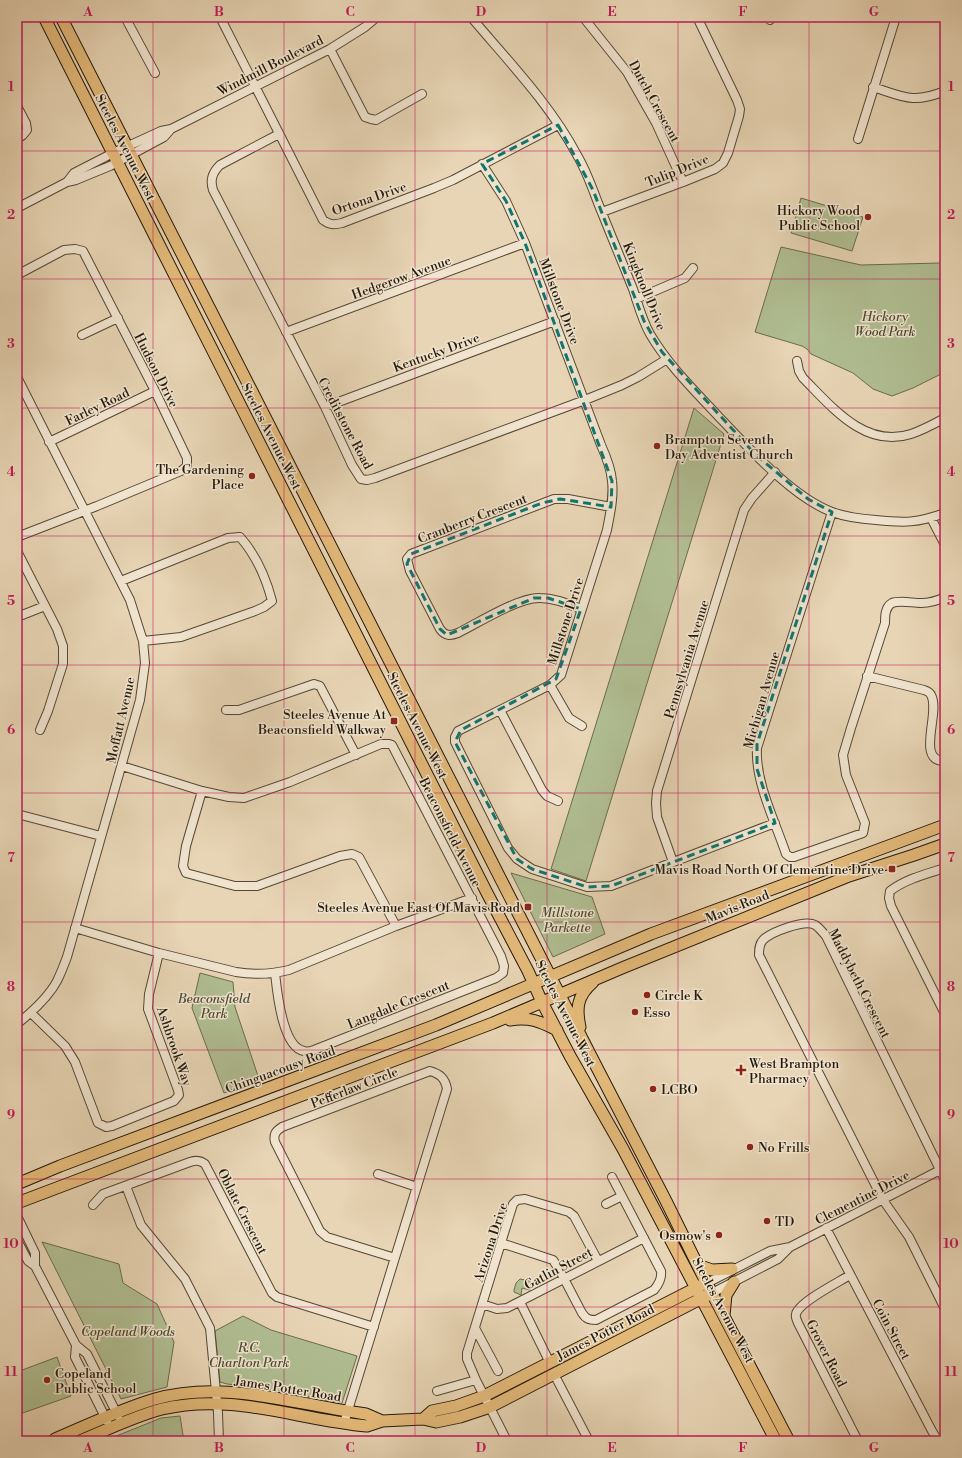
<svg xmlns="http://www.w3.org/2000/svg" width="962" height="1458" font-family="'Libre Bodoni',serif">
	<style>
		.green { fill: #b0be92; stroke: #6a6c4e }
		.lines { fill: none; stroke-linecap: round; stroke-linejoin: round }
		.minor-casing { stroke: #554835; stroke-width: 10 }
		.major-casing { stroke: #24190a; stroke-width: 13 }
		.minor { stroke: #f0e4cf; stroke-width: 8 }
		.major { stroke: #e4ba7a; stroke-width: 11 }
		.marked { fill: none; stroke: #0f766e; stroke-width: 3; stroke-dasharray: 8 5; stroke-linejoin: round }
		.grid { fill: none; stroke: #c2185b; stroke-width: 1; stroke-opacity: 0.55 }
		.poi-dot { fill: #8f2418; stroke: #f0e4cf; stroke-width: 1.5 }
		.labels { text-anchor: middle; stroke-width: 3; stroke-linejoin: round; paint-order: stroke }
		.street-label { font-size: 13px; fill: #24190a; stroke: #f0e4cf }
		.poi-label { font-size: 13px; fill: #24190a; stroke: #f0e4cf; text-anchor: start }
		.park-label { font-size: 13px; font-style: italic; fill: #4e4b33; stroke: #f0e4cf }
		.neatline { fill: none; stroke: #c2185b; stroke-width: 1.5 }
		.grid-label { font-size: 13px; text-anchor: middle; font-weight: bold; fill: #c2185b }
	</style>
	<rect width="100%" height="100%" fill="#e8d5b5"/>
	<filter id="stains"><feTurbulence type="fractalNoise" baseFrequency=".005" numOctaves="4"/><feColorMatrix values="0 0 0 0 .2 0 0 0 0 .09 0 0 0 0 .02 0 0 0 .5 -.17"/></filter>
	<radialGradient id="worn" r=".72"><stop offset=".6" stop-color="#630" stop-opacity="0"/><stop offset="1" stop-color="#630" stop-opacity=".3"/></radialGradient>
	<path class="green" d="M801,198L863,217L852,251L791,233Z
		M781,247L861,265L940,263L945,262V372L913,388L892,396L873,389L853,373L811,354L807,349L802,346L755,332Z
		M694,408L724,434L586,881L551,869Z
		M511,873L592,897L605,934L553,957Z
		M200,973L233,982L235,1007L259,1079L224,1093L192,1008Z
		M42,1242L119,1264L123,1283L157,1304L174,1342L167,1387L121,1399Z
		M520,1279L530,1281L532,1284L530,1290L522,1288L521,1295L514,1292V1290L516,1283Z
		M243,1316L271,1330L357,1356L342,1403L264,1388L227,1384L220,1382L215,1331Z
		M57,1357L71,1396L17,1415V1372Z
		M180,1416L184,1441H104L161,1418Z"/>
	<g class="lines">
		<defs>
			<path id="minor" d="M125,17L155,73
				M220,17L323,220C330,225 334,225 342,223L434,188L453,180L558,125
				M471,17C508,61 550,104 577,155C586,170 592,187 598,203C610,232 621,260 633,289C638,304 642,320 650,334C668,365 695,391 719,417C749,448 792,497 832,512C846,517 861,519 876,520C905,523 917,523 945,513
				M583,17L627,72L656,123L683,182
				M770,20L771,17
				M330,49L365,117L371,119L376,120L422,94
				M873,87C904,97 913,104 945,91
				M17,106L26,123L27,130L23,135L17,139
				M279,134L220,165C212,173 210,180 213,190L325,407L352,465L361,479L367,480L375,478L585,400L622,385L638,377L667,359
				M858,139L896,17
				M482,164L506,201L525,243L601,445C606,456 611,468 612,481C614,497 610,514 607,530L561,675L550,685L458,731L455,737V742L508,848L517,859L532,869L587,887L611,886L775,823
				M67,182L74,173L113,153L161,131L171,129L330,49L365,27L377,17
				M17,208L67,182L76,180L110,166L164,137L171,129
				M602,212L683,182L715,169L723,163L728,153L739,116L740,109L737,100L697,17
				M17,275L64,250L75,249L83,251L155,391L187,458V466L181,471L97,506L17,537
				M636,299L685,278L693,268
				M286,332L525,243
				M82,335L118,318
				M797,361L799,371L803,378C832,407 865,449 911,434C923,430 934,424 945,418
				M17,377L130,600L143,641L145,663L140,700L67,957C64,965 61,973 57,981C48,998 32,1012 17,1024
				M325,407L555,321
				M49,442L155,391
				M832,512L757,748C755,782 775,821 786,854L790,857H794L863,833L865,823L846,775L843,755L851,728L885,623C885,616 885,607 892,603C900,600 912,603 921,603C929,603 937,601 945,597
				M931,518L945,545
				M17,551L57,629L63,646V664L48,711L40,730
				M121,581L228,538L240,537C255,554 266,578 272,601L264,607L255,611L181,637L143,641
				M581,609C568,604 555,598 540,598C519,597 478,623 458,633C450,636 445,636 440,629L410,571L407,559L411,554L554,499H568L611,507
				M17,617L45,606
				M867,676L924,690C927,691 930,692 931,695C941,712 915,762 945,761
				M550,685L569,718L582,726
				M226,710H239L314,684L320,686L356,755
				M500,710L542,790L547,796L558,801
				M122,766L202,791L229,797L244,798L290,782L381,744H389L392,745L501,956L504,966L503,973L496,978L314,1050C311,1051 307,1052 304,1051C282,1047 277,991 275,973
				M202,791L186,846L183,866L186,873L235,886H257L340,856L352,854L359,857L396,926
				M17,814L101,836
				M673,862L657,817L656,803L657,791L744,510L752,498L775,472
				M945,868C926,874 906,879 890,891L889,898L891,906L945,1014
				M75,928L159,953L236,972C254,975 272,974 289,970L396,926L472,898
				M31,1013L65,1046L75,1062L98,1123L106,1127L112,1126L174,1101L179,1095L178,1090L148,1009L149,994L159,953
				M378,1174L417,1187
				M945,1180L826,936C823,933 819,927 815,925C805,919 771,932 763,940C759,944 759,950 759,955L883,1200L909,1237L945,1309
				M126,1186L141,1225L185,1279L210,1328L218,1413L219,1441
				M606,1204L622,1196
				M93,1205L103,1194L190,1162C196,1160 200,1160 205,1164L272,1293L277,1297L374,1327
				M17,1216L35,1253V1266
				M826,1228L932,1431L938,1441
				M17,1240L28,1261L35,1266L76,1345L87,1354L118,1416
				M501,1243L553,1260L560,1271L582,1313C586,1319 589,1320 596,1320L654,1290C659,1284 662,1278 661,1271L612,1177
				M850,1275C839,1282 799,1302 796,1314C795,1317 797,1320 798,1323L858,1441
				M707,1283L770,1251L790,1247
				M712,1293L778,1259L790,1247L944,1168
				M520,1302L550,1363
				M482,1304L497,1309L507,1308L644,1238
				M475,1328L498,1371
				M76,1345L75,1357L107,1421
				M554,1374L589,1441
				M437,1391L476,1380
				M344,1423L447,1089C445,1078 440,1074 430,1071L282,1127C276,1131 273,1134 275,1142L320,1231L327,1237L395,1258
				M507,1441L476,1380L467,1359V1353L513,1204L517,1200L525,1199L569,1212L574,1216L598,1261"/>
			<path id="major" d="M44,17L486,891L528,971L542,1002L570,1056L623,1149L776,1441
				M61,17L593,1060L666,1201L704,1278L789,1441
				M510,1020C530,1017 539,1021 557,1030
				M580,1027C576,1008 577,996 593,982
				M17,1184L60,1166L436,1025L651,934L945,825
				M17,1203L493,1023L622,968L849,876L914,855L945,844
				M698,1265L712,1270L732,1269
				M724,1315L726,1295L734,1282
				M423,1419L432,1411L456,1406L484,1396L702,1285
				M54,1441L55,1439C88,1425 121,1409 155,1399C224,1379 297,1405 366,1414L382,1421
				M80,1441C106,1430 135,1416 162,1409C232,1392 298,1420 367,1426L382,1421L423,1419L436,1422L460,1417L490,1407L708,1295"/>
		</defs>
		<use href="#minor" class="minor-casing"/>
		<use href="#major" class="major-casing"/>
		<use href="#minor" class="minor"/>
		<use href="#major" class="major"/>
	</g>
	<path class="marked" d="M558,125L593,190L644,321L662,352L755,454L808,499L832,512L757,744V769L775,823L611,886L587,887L532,869L517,859L455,742L461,730L556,679L581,609L548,598H534L447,635L440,629L407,564L411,554L542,503L560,499L611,507L612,481L525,243L506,201L482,164Z"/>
	<path class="grid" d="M153,17V1441M284,17V1441M415,17V1441M547,17V1441M678,17V1441M809,17V1441M17,151H945M17,279H945M17,408H945M17,536H945M17,665H945M17,793H945M17,922H945M17,1050H945M17,1179H945M17,1307H945"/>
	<g class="poi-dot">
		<circle cx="868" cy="217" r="4"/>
		<circle cx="657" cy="446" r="4"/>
		<circle cx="252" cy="476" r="4"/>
		<rect x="390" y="717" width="8" height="8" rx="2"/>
		<rect x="888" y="865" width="8" height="8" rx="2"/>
		<rect x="524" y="903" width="8" height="8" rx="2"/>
		<circle cx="647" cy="995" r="4"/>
		<circle cx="635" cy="1012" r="4"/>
		<path d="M739 1064h4v4h4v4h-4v4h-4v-4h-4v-4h4z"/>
		<circle cx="653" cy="1089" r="4"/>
		<circle cx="750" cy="1147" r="4"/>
		<circle cx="767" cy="1221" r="4"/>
		<circle cx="719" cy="1235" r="4"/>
		<circle cx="47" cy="1380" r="4"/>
	</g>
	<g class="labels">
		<g class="street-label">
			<text transform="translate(270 65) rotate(-27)" y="5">Windmill Boulevard</text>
			<text transform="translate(655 101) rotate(61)" y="5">Dutch Crescent</text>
			<text transform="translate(126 147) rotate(63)" y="5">Steeles Avenue West</text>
			<text transform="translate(677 170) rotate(-22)" y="5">Tulip Drive</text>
			<text transform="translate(369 198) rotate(-19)" y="5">Ortona Drive</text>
			<text transform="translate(401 277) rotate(-20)" y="5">Hedgerow Avenue</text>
			<text transform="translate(645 286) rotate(68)" y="5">Kingknoll Drive</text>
			<text transform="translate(560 301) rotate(69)" y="5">Millstone Drive</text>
			<text transform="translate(436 352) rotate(-20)" y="5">Kentucky Drive</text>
			<text transform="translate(157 370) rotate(63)" y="5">Hudson Drive</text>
			<text transform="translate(97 406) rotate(-26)" y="5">Farley Road</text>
			<text transform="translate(346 423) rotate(62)" y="5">Creditstone Road</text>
			<text transform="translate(272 436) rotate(63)" y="5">Steeles Avenue West</text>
			<text transform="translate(472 518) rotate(-21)" y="5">Cranberry Crescent</text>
			<text transform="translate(565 621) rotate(-72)" y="5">Millstone Drive</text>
			<text transform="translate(686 659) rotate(-73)" y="5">Pennsylvania Avenue</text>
			<text transform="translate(761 700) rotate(-74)" y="5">Michigan Avenue</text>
			<text transform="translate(120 720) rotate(-77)" y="5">Moffatt Avenue</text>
			<text transform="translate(418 725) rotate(63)" y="5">Steeles Avenue West</text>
			<text transform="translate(451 832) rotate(63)" y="5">Beaconsfield Avenue</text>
			<text transform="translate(737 906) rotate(-22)" y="5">Mavis Road</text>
			<text transform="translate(860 983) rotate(63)" y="5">Maddybeth Crescent</text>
			<text transform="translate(398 1004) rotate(-22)" y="5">Langdale Crescent</text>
			<text transform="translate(566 1013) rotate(63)" y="5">Steeles Avenue West</text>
			<text transform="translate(175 1046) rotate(71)" y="5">Ashbrook Way</text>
			<text transform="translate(280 1069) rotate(-20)" y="5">Chinguacousy Road</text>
			<text transform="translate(354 1087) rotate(-21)" y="5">Pefferlaw Circle</text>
			<text transform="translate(862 1197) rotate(-27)" y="5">Clementine Drive</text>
			<text transform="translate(243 1211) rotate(63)" y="5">Oblate Crescent</text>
			<text transform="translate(490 1242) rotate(-72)" y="5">Arizona Drive</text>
			<text transform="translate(558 1268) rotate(-28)" y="5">Gatlin Street</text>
			<text transform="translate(724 1310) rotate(62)" y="5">Steeles Avenue West</text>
			<text transform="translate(892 1329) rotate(62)" y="5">Coin Street</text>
			<text transform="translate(605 1332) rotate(-27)" y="5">James Potter Road</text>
			<text transform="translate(827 1353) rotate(63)" y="5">Grover Road</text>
			<text transform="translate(288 1388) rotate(9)" y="5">James Potter Road</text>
		</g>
		<g class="poi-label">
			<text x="860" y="215" text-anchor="end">Hickory Wood<tspan x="860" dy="15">Public School</tspan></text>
			<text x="665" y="444">Brampton Seventh<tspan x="665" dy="15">Day Adventist Church</tspan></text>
			<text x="244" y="474" text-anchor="end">The Gardening<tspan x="244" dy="15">Place</tspan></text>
			<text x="386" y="719" text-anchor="end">Steeles Avenue At<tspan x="386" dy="15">Beaconsfield Walkway</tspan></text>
			<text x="884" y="874" text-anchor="end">Mavis Road North Of Clementine Drive</text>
			<text x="520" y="912" text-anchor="end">Steeles Avenue East Of Mavis Road</text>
			<text x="655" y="1000">Circle K</text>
			<text x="643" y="1017">Esso</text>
			<text x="749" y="1068">West Brampton<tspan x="749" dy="15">Pharmacy</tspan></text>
			<text x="661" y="1094">LCBO</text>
			<text x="758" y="1152">No Frills</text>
			<text x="775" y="1226">TD</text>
			<text x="711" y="1240" text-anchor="end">Osmow's</text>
			<text x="55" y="1378">Copeland<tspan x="55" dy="15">Public School</tspan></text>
		</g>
		<g class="park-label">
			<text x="885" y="321">Hickory<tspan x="885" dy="15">Wood Park</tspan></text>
			<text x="567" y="917">Millstone<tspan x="567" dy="15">Parkette</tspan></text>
			<text x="214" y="1003">Beaconsfield<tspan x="214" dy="15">Park</tspan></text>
			<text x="128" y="1336">Copeland Woods</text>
			<text x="249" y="1352">R.C.<tspan x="249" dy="15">Charlton Park</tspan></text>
		</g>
	</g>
	<rect width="962" height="1458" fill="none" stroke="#e8d5b5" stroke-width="44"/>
	<rect x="22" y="22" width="918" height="1414" class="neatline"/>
	<g class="grid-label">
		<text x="88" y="16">A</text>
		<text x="219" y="16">B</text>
		<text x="350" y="16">C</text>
		<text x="481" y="16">D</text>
		<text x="612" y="16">E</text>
		<text x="743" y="16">F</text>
		<text x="874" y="16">G</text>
		<text x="11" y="91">1</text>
		<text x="951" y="91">1</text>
		<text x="11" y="219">2</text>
		<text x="951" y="219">2</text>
		<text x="11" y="348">3</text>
		<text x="951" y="348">3</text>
		<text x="11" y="476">4</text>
		<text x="951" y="476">4</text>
		<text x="11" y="605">5</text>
		<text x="951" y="605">5</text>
		<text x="11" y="734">6</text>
		<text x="951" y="734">6</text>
		<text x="11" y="862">7</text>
		<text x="951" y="862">7</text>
		<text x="11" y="991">8</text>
		<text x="951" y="991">8</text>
		<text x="11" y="1119">9</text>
		<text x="951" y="1119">9</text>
		<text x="11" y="1248">10</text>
		<text x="951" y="1248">10</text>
		<text x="11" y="1376">11</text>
		<text x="951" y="1376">11</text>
		<text x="88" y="1452">A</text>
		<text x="219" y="1452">B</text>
		<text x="350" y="1452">C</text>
		<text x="481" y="1452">D</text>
		<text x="612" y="1452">E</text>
		<text x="743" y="1452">F</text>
		<text x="874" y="1452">G</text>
	</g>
	<rect width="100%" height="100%" filter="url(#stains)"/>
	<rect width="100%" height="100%" fill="url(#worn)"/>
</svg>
